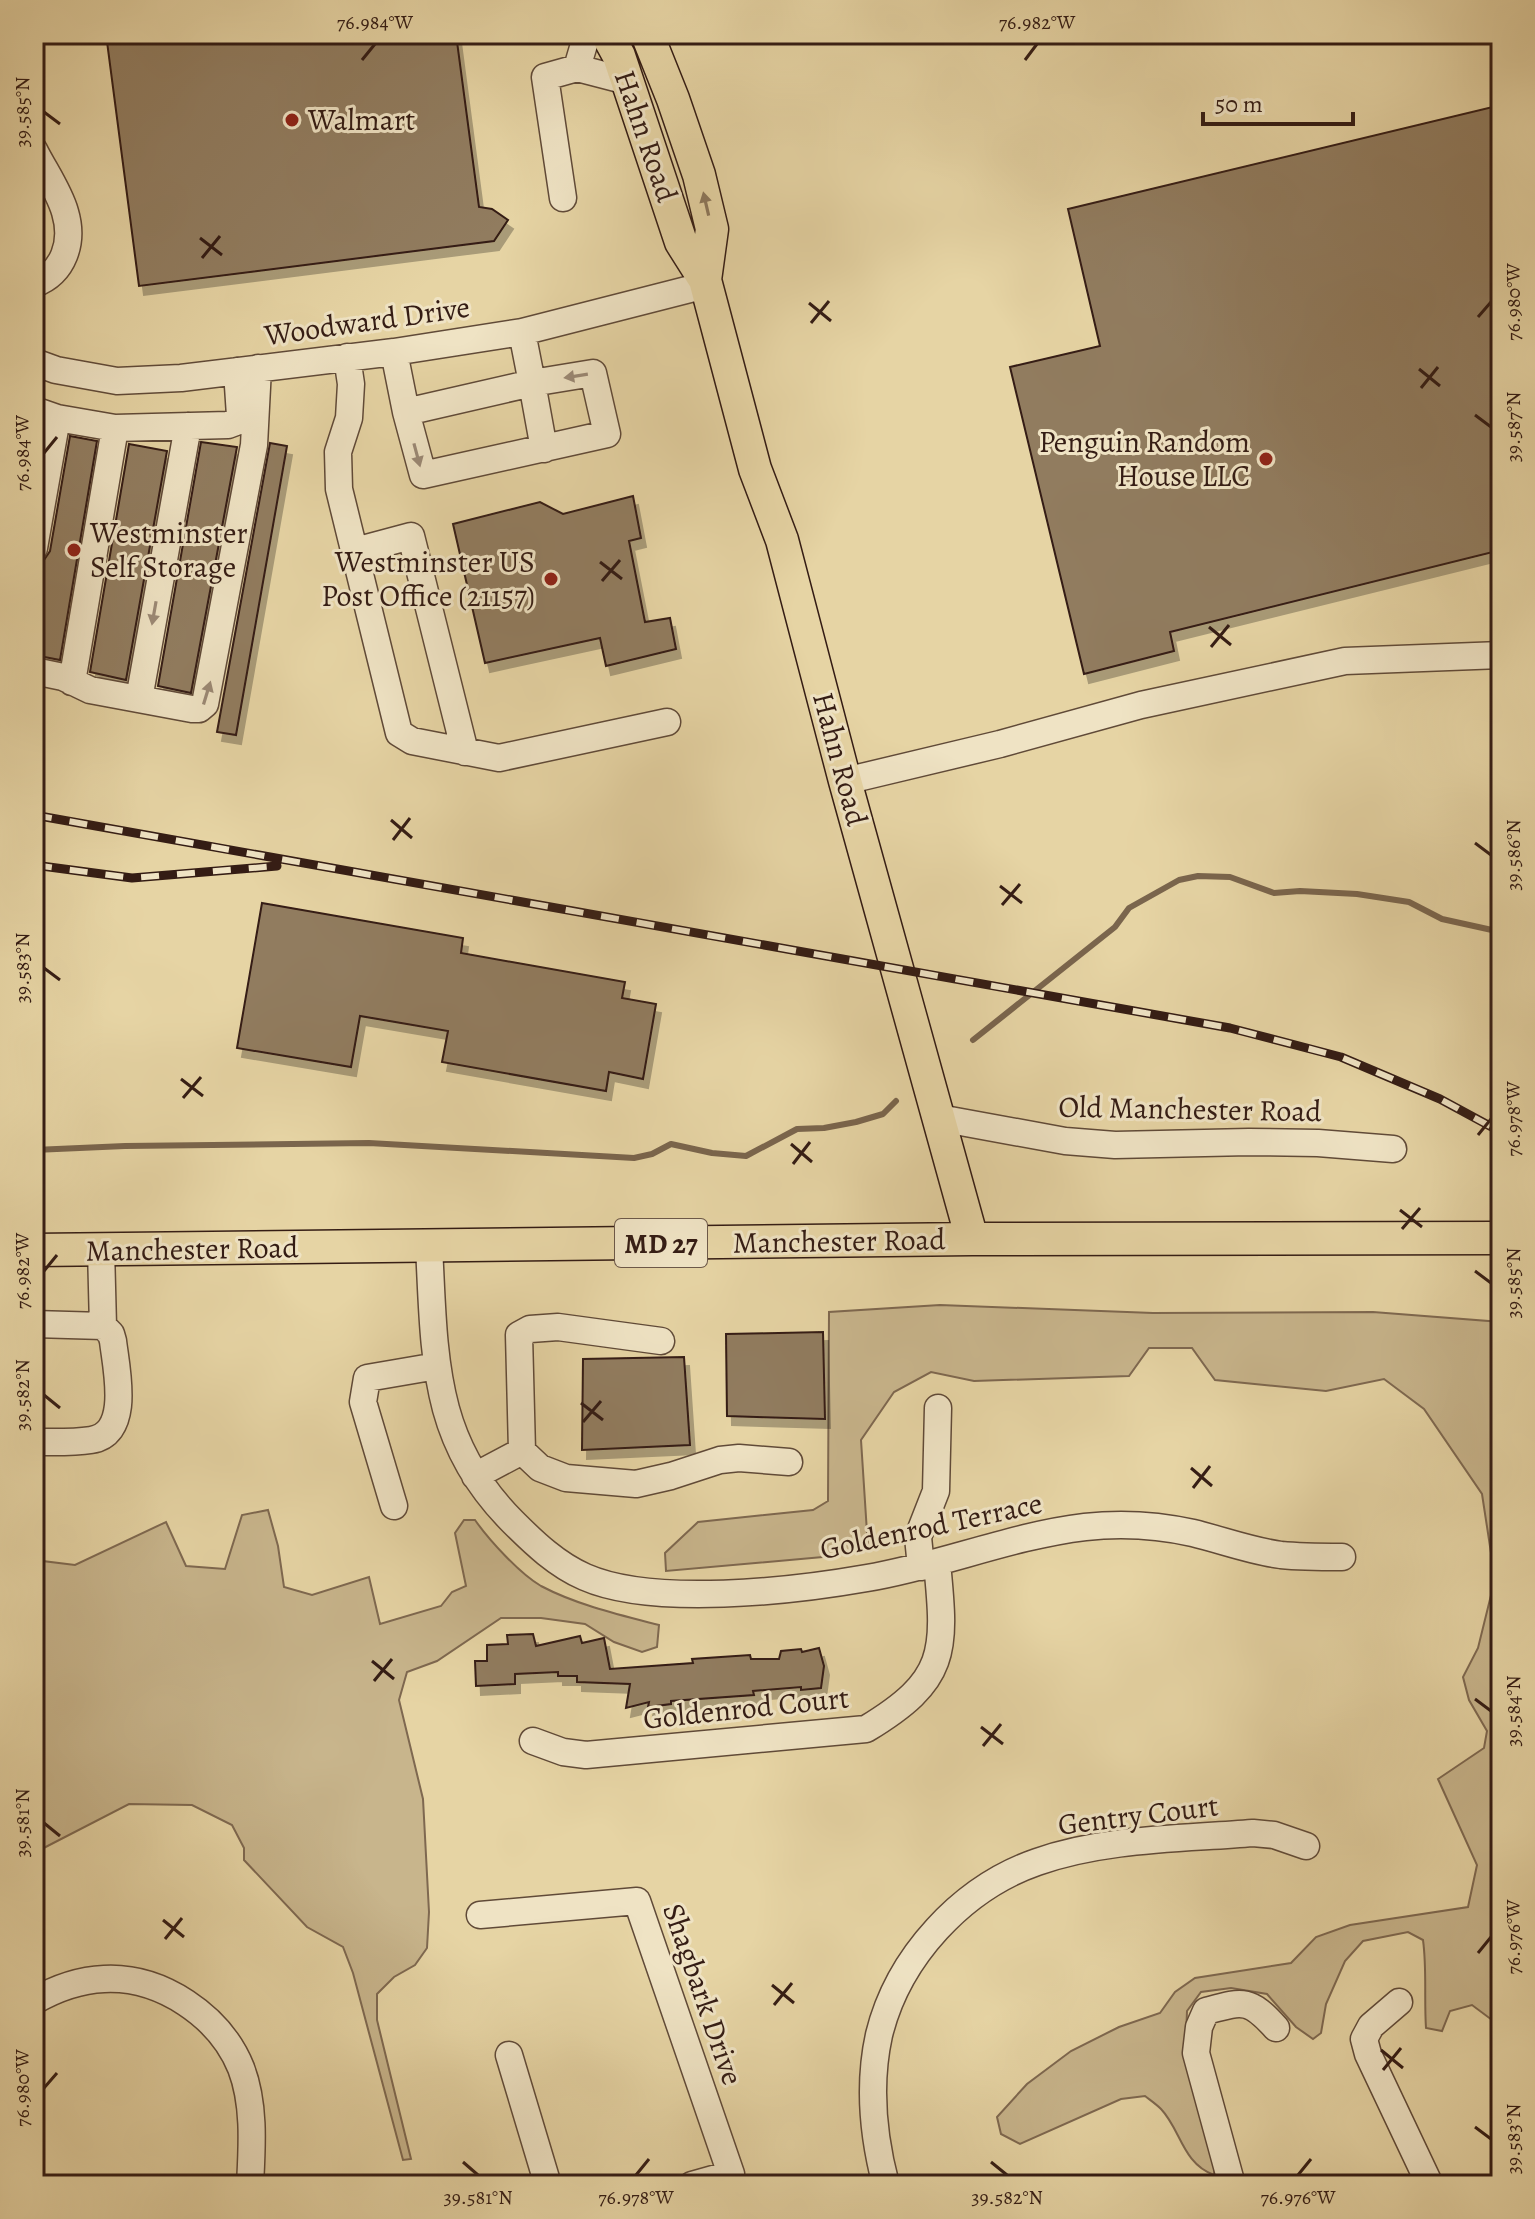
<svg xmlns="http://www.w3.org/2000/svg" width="1535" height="2219" font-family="Alegreya,serif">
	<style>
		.green { fill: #c8b58c; stroke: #7e6850; stroke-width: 2 }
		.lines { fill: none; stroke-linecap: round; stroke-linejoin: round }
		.stream { stroke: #7a654d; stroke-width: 6 }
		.building { fill: #917c5f; stroke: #341c14; stroke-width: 2; filter: url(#shadow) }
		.minor-casing { stroke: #604a38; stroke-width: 29 }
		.major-casing { stroke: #341c14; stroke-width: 35 }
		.minor { stroke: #efe3c4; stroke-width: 26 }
		.major { stroke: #e6d4a4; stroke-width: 32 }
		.rail-casing { stroke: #341c14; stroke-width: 9 }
		.rail { stroke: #efe3c4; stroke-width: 6; stroke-dasharray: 18; stroke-linecap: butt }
		.oneway { fill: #8d785c }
		.oneway2 { fill: #9b8975 }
		.ticks { fill: none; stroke: #341c14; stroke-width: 3 }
		.poi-dot { fill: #8f2418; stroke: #efe3c4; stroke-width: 3 }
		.labels { text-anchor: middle; stroke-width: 6; stroke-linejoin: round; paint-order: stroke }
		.shield { fill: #efe3c4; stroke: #6c5849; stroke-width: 2 }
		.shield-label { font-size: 28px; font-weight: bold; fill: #341c14 }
		.poi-label { font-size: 30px; fill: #341c14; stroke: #efe3c4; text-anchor: start }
		.street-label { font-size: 30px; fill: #341c14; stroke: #efe3c4 }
		.neatline { fill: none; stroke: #341c14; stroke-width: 3 }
		.ticks-label { font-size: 20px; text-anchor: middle; fill: #341c14 }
	</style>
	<defs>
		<filter id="shadow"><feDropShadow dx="5" dy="9" stdDeviation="0" flood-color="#0004"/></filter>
	</defs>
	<rect width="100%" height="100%" fill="#e6d4a4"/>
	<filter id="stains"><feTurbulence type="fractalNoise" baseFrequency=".0025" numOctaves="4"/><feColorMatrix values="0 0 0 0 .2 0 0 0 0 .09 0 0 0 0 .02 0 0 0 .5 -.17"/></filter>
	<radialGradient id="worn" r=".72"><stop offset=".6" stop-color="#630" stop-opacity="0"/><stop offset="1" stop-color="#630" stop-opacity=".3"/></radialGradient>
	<path class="green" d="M940,1305L1153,1313L1373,1312L1501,1322V2017L1492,2020L1472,2005L1450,2011L1442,2031L1426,2028C1424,1998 1427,1969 1423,1940L1408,1932L1363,1941L1345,1961L1326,2004L1321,2033L1313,2039L1296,2027L1267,1994L1231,1988L1201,1992L1187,2011L1186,2037L1216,2159L1214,2175C1182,2163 1181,2130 1161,2109C1156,2104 1150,2100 1145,2096L1121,2099L1020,2144L1001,2134L997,2117L1027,2084L1071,2051L1119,2027L1160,2013L1175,1992L1195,1978L1291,1963L1316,1937L1350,1925L1468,1907L1477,1865L1438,1779L1484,1748L1487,1731L1469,1700L1463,1677L1478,1648L1495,1579L1482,1494L1424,1409L1384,1379L1326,1391L1215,1380L1192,1348H1149L1129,1376L974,1381L931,1372L894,1392L861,1440L868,1548L834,1556L666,1571L665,1553L698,1522L813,1510L828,1501L829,1312Z
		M268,1510L278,1546L284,1587L312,1595L369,1577L380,1624L441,1606L452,1592L466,1586L455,1533L464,1520H475C489,1540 520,1574 541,1586C577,1605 620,1615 659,1625L657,1647L642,1652L614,1642L585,1624L541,1618H501L437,1661L407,1672L399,1700L423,1799L429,1912L427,1948L415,1965L394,1977L377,1994V2020L411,2159L403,2160L353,1973L343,1947L307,1927L244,1860V1848L232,1825L192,1805L129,1804L34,1853V1560L75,1565L166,1522L186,1566L225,1569L242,1515Z"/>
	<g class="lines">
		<path class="stream" d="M973,1040L1115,927L1129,908L1179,880L1198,876L1230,877L1274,893L1300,891L1357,894L1409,902L1442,919L1501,932
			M34,1150L125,1146L369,1143L634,1158L652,1154L671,1144L712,1153L746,1156L797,1129L824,1128L856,1122L883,1114L896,1101"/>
	</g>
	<path class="building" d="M106,34H456L479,207L492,209L508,220L494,241L139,286Z
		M1501,105V550L1170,632L1174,651L1084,674L1010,367L1100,346L1068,209Z
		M70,436L97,441L60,660L34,655V615L44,560L50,551Z
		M201,442L237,447L191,693L158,686Z
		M270,443L287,446L236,735L217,732Z
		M129,444L167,451L126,680L90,672Z
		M633,496L641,538L629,541L645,622L670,618L676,649L606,666L600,638L485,663L453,524L540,502L563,514Z
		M262,903L463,938L461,953L625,982L622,998L656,1004L643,1079L609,1072L606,1091L442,1062L448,1031L360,1016L351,1067L237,1048Z
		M823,1332L825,1419L727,1416L726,1334Z
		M684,1357L690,1445L582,1450L583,1359Z
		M533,1634L536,1646L580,1636L582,1643L604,1638L610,1669L693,1663L692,1659L750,1655L751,1659H779L781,1651L801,1649L802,1652L819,1648L824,1666L821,1688L801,1690V1687L753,1691L754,1695L671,1701V1704L648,1707L649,1702L626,1708L630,1684L577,1682V1676H558V1672L515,1674V1684L476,1686L475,1661H487V1645L508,1644L507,1635Z"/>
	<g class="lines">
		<defs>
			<path id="minor" d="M577,68L627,81
				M34,150C44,170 59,191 65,212C74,242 64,273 34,284
				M563,198L545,77L577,68L587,34
				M394,352L406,412L423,475L607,434L593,373L532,383L544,449
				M347,357L351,384L349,418L338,452L339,489L399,733L412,741L499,758L667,722
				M34,362L56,370L117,381L181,378L394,352L522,332L706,285
				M34,410L57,418L115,428L228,425L236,422L240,416L237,371
				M406,412L532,383L522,332
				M34,548L57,418
				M355,551L411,536L465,752
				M34,671L63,677L90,690L192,709H199L205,704L254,445L258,368
				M72,682L115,428
				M139,699L188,426
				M845,781L1000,744L1141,705L1345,661L1501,655
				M939,1118L1065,1141L1115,1145L1249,1142L1318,1143L1393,1149
				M429,1247C432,1300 432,1357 446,1409C458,1453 481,1490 513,1522C534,1543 557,1565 585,1577C653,1607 793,1591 867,1578C940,1566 1010,1536 1085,1527C1121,1523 1157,1525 1193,1533C1222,1540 1251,1551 1281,1555C1301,1557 1321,1557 1342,1557
				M34,1324L103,1326L101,1249
				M34,1442C52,1442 72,1443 91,1440C132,1434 116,1368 113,1341L111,1334L103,1326
				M522,1451L540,1468L566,1478L636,1484L671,1476L720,1460L739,1458L789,1462
				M475,1476L522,1451L519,1335L530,1329L558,1327L661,1341
				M394,1506L363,1402L367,1378L437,1366
				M921,1567L918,1537L936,1491L938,1408
				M533,1741L563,1752L586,1755L866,1729C947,1680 946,1653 937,1563
				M480,1915L637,1901L731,2174L692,2185
				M34,2001C55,1989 79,1980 104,1979C161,1976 220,2016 241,2068C255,2104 252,2147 250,2185
				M1399,2002L1371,2026L1364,2039L1368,2054L1430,2185
				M509,2055L548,2185
				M886,2185C873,2136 868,2085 879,2035C898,1957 962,1888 1037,1862C1105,1838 1182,1839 1253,1833L1274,1835L1306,1846
				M1232,2185L1196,2053L1199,2027L1206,2011C1243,2001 1249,1998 1276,2028"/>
			<path id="major" d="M607,34L619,56L681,242L705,280L755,469L782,540L845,781L972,1239
				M647,34L673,99L699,175L712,229L705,280
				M34,1250L972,1239L1501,1238"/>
		</defs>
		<use href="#minor" class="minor-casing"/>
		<use href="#major" class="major-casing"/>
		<use href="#minor" class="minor"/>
		<use href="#major" class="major"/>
		<defs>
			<path id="rail" d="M34,815L1230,1028L1341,1057L1440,1099L1501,1132
				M34,865L132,878L277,866"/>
		</defs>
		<use href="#rail" class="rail-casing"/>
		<use href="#rail" class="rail"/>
	</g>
	<defs><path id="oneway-solid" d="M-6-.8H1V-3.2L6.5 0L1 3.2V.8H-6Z" transform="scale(2)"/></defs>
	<use class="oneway" href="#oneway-solid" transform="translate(706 204) rotate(-103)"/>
	<g class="oneway2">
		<use href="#oneway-solid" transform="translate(576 376) rotate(171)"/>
		<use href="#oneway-solid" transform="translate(417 455) rotate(75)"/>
		<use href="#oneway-solid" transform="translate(154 613) rotate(100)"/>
		<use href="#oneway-solid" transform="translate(207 693) rotate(-73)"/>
	</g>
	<path class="ticks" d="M362,60L375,44M1025,60L1037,44M44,112L60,124M200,238L222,255M202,258L220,236M809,303L831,321M1478,317L1491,302M811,323L829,301M1419,369L1440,386M1421,388L1438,367M1475,415L1491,427M44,453L57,437M600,562L622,579M602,581L620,560M1209,627L1231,645M1211,647L1229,625M391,820L412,838M393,840L410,818M1475,843L1491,855M1000,886L1022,903M1002,905L1020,884M44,968L60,980M181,1079L203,1096M183,1098L201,1077M1478,1135L1491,1119M791,1144L812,1162M793,1164L810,1142M1400,1210L1422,1227M1402,1229L1420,1208M44,1271L57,1255M1475,1271L1491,1283M44,1395L60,1408M581,1403L603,1420M583,1422L601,1401M1191,1468L1212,1486M1193,1488L1210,1466M372,1661L394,1679M374,1681L392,1659M1475,1699L1491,1711M981,1727L1003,1744M983,1746L1001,1724M44,1823L60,1836M163,1920L184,1937M165,1939L182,1918M1478,1953L1491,1937M772,1985L794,2003M774,2005L792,1983M1381,2050L1403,2068M1383,2070L1401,2048M44,2088L57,2073M1475,2127L1491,2139M463,2162L478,2175M991,2162L1007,2175M636,2175L649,2159M1298,2175L1311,2159"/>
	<g class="poi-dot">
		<circle cx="292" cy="120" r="8"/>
		<circle cx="1266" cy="459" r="8"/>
		<circle cx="74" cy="550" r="8"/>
		<circle cx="551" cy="579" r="8"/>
	</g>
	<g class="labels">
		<rect class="shield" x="615" y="1219" width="92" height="48" rx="6"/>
		<g class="shield-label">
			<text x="661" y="1253">MD 27</text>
		</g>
		<g class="poi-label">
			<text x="308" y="130">Walmart</text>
			<text x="1250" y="452" text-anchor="end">Penguin Random<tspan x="1250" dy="34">House LLC</tspan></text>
			<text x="90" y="543">Westminster<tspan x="90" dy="34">Self Storage</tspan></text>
			<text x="535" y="572" text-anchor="end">Westminster US<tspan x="535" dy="34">Post Office (21157)</tspan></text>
		</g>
		<g class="street-label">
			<text transform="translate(646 136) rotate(71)" y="10">Hahn Road</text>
			<text transform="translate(367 321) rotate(-8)" y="10">Woodward Drive</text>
			<text transform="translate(840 759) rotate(75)" y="10">Hahn Road</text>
			<text transform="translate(1190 1109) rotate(1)" y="10">Old Manchester Road</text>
			<text transform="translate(839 1241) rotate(-1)" y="10">Manchester Road</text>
			<text transform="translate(192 1249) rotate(-1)" y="10">Manchester Road</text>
			<text transform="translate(931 1526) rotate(-12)" y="10">Goldenrod Terrace</text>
			<text transform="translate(746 1708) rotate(-6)" y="10">Goldenrod Court</text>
			<text transform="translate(1138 1815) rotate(-7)" y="10">Gentry Court</text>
			<text transform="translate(703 1994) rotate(71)" y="10">Shagbark Drive</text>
		</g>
	</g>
	<rect width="1535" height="2219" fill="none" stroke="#e6d4a4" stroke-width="88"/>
	<path d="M1203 112v12h150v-12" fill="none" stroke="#341c14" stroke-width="4"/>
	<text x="1215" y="112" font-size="24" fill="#341c14" stroke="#efe3c4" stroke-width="6" paint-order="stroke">50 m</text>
	<rect x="44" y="44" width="1447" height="2131" class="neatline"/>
	<g class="ticks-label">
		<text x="375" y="29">76.984°W</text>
		<text x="1037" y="29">76.982°W</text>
		<text transform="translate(22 112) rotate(-90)" y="7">39.585°N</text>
		<text transform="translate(1513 302) rotate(-90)" y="7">76.980°W</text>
		<text transform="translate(1513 427) rotate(-90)" y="7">39.587°N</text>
		<text transform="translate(22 453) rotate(-90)" y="7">76.984°W</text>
		<text transform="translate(1513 855) rotate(-90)" y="7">39.586°N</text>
		<text transform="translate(22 968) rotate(-90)" y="7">39.583°N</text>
		<text transform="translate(1513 1119) rotate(-90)" y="7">76.978°W</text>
		<text transform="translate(22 1271) rotate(-90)" y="7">76.982°W</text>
		<text transform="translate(1513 1283) rotate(-90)" y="7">39.585°N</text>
		<text transform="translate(22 1395) rotate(-90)" y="7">39.582°N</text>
		<text transform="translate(1513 1711) rotate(-90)" y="7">39.584°N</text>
		<text transform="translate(22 1823) rotate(-90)" y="7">39.581°N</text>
		<text transform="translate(1513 1937) rotate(-90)" y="7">76.976°W</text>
		<text transform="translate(22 2088) rotate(-90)" y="7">76.980°W</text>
		<text transform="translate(1513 2139) rotate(-90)" y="7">39.583°N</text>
		<text x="478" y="2204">39.581°N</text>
		<text x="636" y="2204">76.978°W</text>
		<text x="1007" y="2204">39.582°N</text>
		<text x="1298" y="2204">76.976°W</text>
	</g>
	<rect width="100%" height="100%" filter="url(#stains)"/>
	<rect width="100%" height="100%" fill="url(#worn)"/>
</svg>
